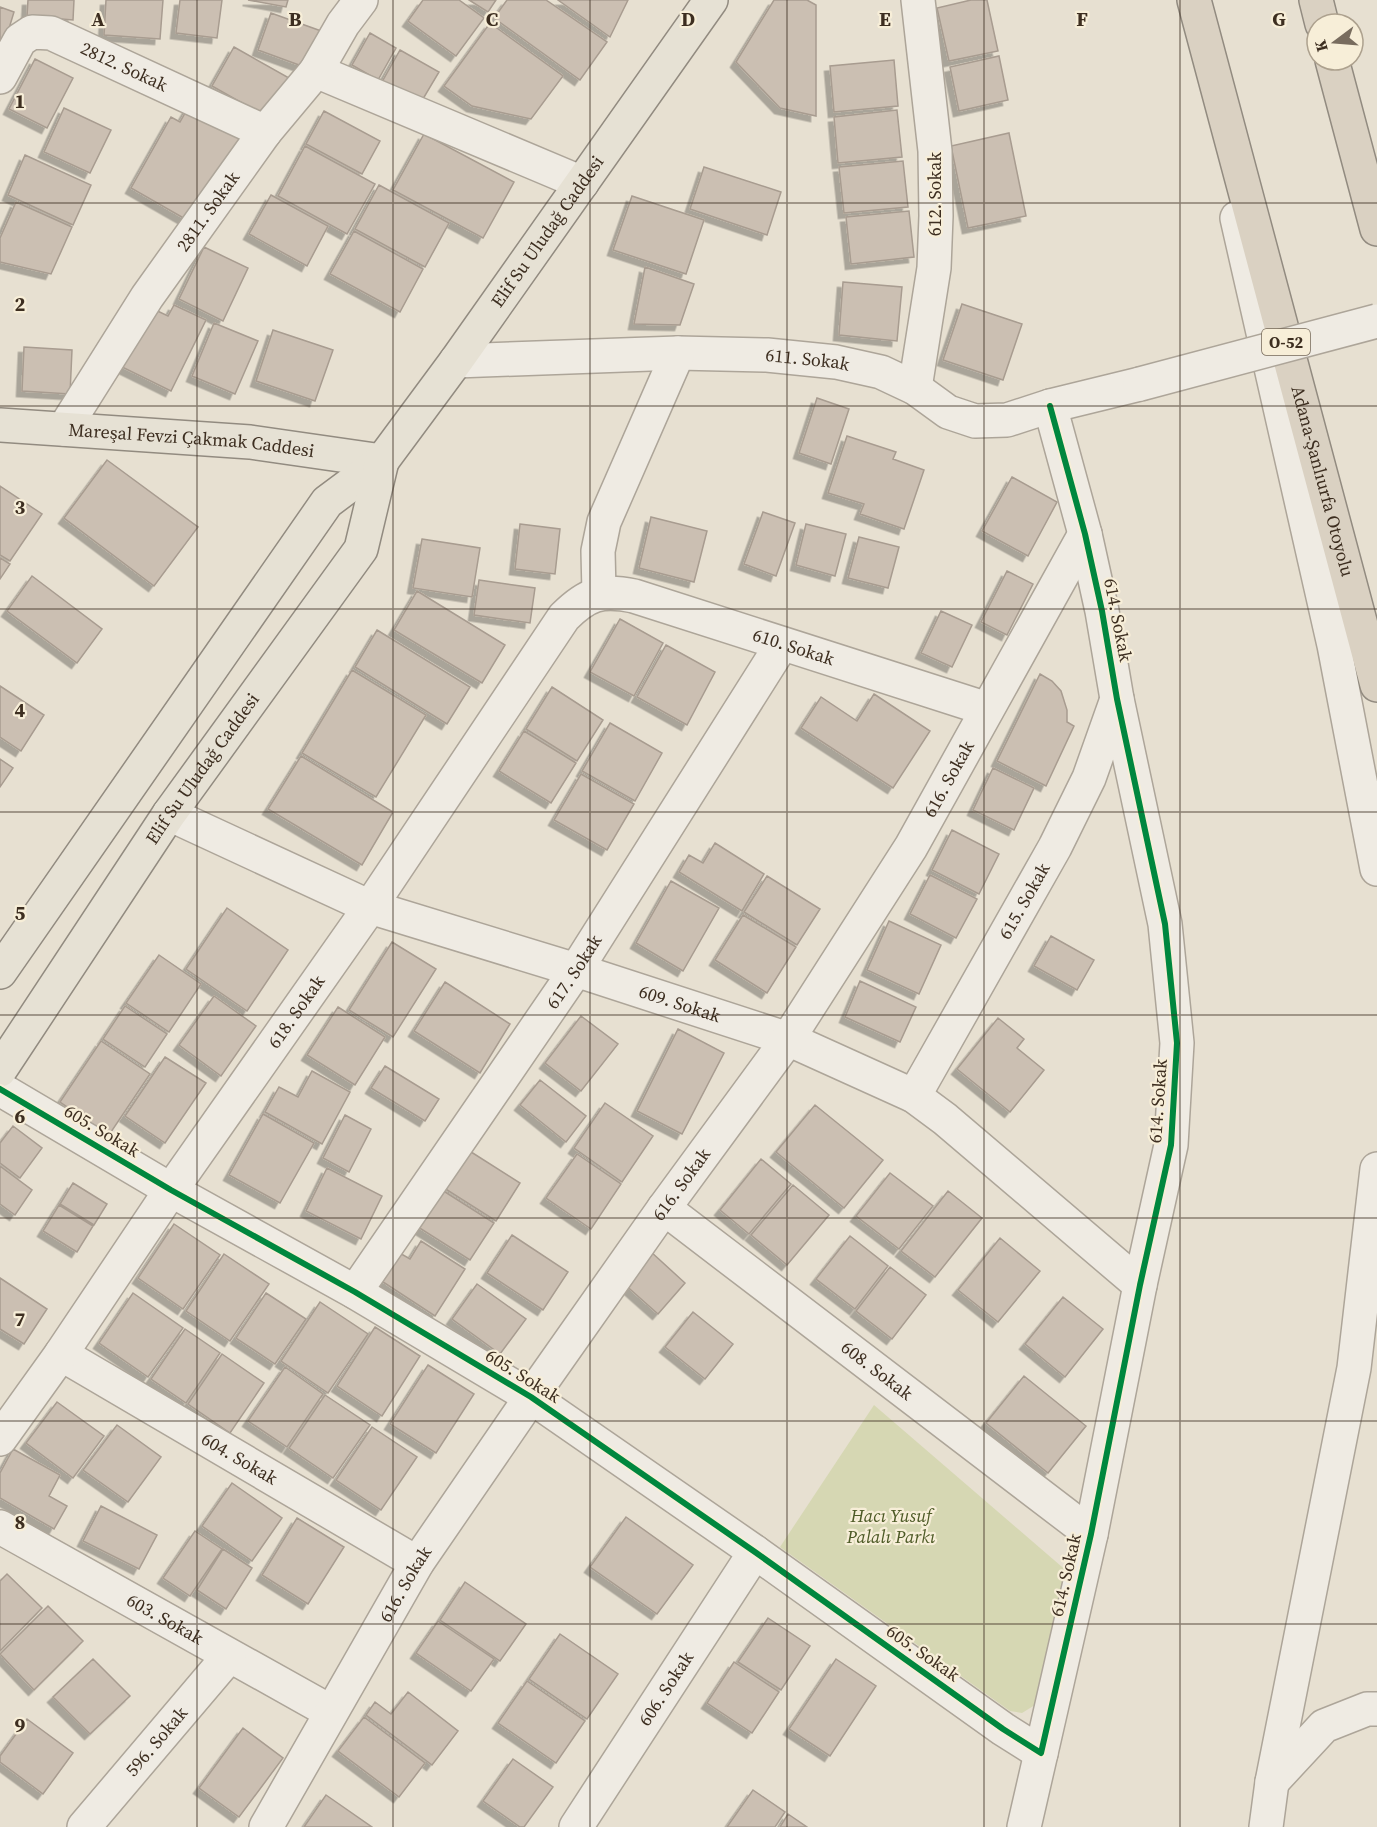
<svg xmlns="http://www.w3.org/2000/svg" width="1377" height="1827" font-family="'Source Serif 4',serif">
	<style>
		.green { fill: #d6d7b3 }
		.building { fill: #cbbfb2; stroke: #a89c90; stroke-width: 1.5; filter: url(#shadow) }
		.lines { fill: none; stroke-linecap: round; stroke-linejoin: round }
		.minor-casing { stroke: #ada599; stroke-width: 36 }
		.major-casing { stroke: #928b80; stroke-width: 36 }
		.highway-casing { stroke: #928b80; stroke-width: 36 }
		.minor { stroke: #efebe3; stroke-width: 33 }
		.major { stroke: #e6e1d4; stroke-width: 33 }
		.highway { stroke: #dad1c2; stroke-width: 33 }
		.minor-bridge-casing { stroke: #ada599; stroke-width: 36; stroke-linecap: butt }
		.minor-bridge { stroke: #efebe3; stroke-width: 33 }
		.cycleway-casing { stroke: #f7eed8; stroke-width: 10 }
		.cycleway { stroke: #00873e; stroke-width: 6 }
		.grid { fill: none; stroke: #3d2e20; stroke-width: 1.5; stroke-opacity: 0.55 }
		.labels { text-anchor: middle; stroke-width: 4.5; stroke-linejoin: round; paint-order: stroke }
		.shield { fill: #f7eed8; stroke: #756857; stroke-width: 1.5 }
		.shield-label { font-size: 16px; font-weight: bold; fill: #3d2e20 }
		.street-label { font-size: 18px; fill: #3d2e20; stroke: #f7eed8 }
		.park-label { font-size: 18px; font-style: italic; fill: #4d5a26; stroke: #f7eed8 }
		.grid-label { font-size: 20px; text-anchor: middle; font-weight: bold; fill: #3d2e20; stroke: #f7eed8; stroke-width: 4.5; stroke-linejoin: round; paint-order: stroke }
	</style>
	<defs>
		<filter id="shadow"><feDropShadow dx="-5.5" dy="5.5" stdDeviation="0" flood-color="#0004"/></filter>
	</defs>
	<rect width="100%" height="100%" fill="#e7e0d1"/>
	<path class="green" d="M874,1405L1076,1579L1035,1705L1022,1713L1010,1711L780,1547Z"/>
	<path class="building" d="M28,0H74L73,20L27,16Z
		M106,0H163L160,39L104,35Z
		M180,0H222L217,38L176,33Z
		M248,0H288L286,7Z
		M423,0H459L484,18L456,56L408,21Z
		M469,0H496L488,12Z
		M507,0H546L607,42L580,80L494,18Z
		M558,0H628L610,37Z
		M774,0H807L816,5V116L780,108L736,62Z
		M971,0H987L998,51L949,61L937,8Z
		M0,7L14,12L0,58Z
		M271,13L324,32L310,69L258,50Z
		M490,23L563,76L531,119L472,106L444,86Z
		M370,33L396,48L378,80L352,65Z
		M234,47L289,78L267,117L212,86Z
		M400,50L439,72L420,104L382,82Z
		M999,56L1008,100L959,111L950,67Z
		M35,59L73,78L47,128L9,109Z
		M894,60L898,106L834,112L830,66Z
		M64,108L111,130L90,173L44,152Z
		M188,108L243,139L187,220L131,188L171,117L180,122Z
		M897,110L902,157L838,163L834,117Z
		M324,111L380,141L362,174L306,144Z
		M1009,133L1026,216L968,228L951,146Z
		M424,134L514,182L483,238L393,190Z
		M305,146L375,184L347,234L278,196Z
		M25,155L91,185L73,225L8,195Z
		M903,161L908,207L844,213L839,167Z
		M704,167L781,192L767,235L690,209Z
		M379,185L449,223L425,267L355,229Z
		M271,195L328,226L307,266L249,234Z
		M632,196L704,220L686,274L613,250Z
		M16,202L72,227L51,274L0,262V238Z
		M909,211L914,257L851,264L846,217Z
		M354,231L423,269L400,312L330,274Z
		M204,247L248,268L223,321L179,299Z
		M645,267L694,284L680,325L634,324Z
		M843,282L902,287L897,341L839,335Z
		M962,304L1022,324L1003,380L943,360Z
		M174,305L206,320L171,391L118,365L147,306L168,316Z
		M214,323L258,341L235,394L192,376Z
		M273,330L333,350L315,401L256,381Z
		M24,347L72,350L70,394L22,391Z
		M817,398L849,409L831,464L799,453Z
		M847,436L896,452L893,459L924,470L904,529L860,514L864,504L828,493Z
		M107,460L198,527L154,586L64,518Z
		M1012,477L1057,502L1028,556L982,531Z
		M0,486L42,514L10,561L0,555Z
		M763,512L795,523L776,576L744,564Z
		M651,517L707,531L694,582L639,568Z
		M520,524L560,529L555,574L515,569Z
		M806,524L846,534L835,576L796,565Z
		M859,537L899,547L888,588L848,578Z
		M422,539L480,548L472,597L413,588Z
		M0,558L10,564L0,579Z
		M1007,571L1033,584L1007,635L981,622Z
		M32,576L102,629L77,663L7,611Z
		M479,580L535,588L530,623L474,615Z
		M417,591L505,645L482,683L394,630Z
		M941,611L972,625L952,667L921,653Z
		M620,619L663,643L634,696L590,672Z
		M377,630L470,687L447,724L355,667Z
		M666,645L715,672L687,725L637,697Z
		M352,670L426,715L376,797L302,753Z
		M1040,674L1052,681L1061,691L1067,710V722L1074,726L1046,786L997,761Z
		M0,686L44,715L21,751L0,737Z
		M552,687L603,720L577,761L526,729Z
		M874,694L930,731L893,788L801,728L821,697L857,721Z
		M610,723L662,753L635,801L582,771Z
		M524,731L576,763L551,803L499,771Z
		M301,756L393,812L362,865L268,809Z
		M0,759L13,768L0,787Z
		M993,768L1034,788L1014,830L973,810Z
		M581,774L634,804L607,850L554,820Z
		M952,830L999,854L979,894L932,870Z
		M715,843L764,874L742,911L679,872L689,855L703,863Z
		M930,875L977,899L956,938L910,914Z
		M767,876L820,909L797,945L744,912Z
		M671,881L719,908L683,971L636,943Z
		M227,908L288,950L247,1011L186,969Z
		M743,915L796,947L767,993L715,960Z
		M889,921L941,945L919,994L867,970Z
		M1051,936L1094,960L1077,990L1034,966Z
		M392,942L436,969L393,1037L349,1010Z
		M159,955L201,984L169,1032L126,1003Z
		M860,981L916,1007L900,1042L845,1017Z
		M445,982L510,1024L480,1073L414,1031Z
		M214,996L256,1026L221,1076L179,1045Z
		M125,1006L167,1034L145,1067L103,1039Z
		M338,1007L385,1037L355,1085L307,1055Z
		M581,1016L618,1044L581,1091L545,1063Z
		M998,1018L1024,1039L1017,1048L1044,1070L1010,1112L957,1069Z
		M678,1029L724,1053L682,1134L637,1111Z
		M101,1041L150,1074L109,1135L60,1102Z
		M165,1057L206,1083L165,1143L125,1116Z
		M385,1066L439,1099L425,1121L371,1088Z
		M312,1071L350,1092L322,1144L265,1112L279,1087L298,1097Z
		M540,1080L586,1116L566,1142L520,1105Z
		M605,1103L653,1136L622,1182L574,1148Z
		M815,1105L883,1160L844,1208L776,1152Z
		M263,1114L314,1143L280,1203L229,1175Z
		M345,1115L371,1129L349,1172L323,1158Z
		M13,1126L42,1148L20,1178L0,1163V1143Z
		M468,1150L520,1183L496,1221L444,1188Z
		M577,1154L621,1184L591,1229L546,1198Z
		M761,1159L791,1184L749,1234L720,1210Z
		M0,1166L32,1190L15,1215L0,1204Z
		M327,1168L382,1196L361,1239L306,1211Z
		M890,1173L933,1206L899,1249L856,1216Z
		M73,1183L107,1204L94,1225L60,1204Z
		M793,1185L829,1215L787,1265L751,1235Z
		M442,1190L494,1223L470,1260L418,1227Z
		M948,1191L982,1218L935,1277L901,1251Z
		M59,1205L93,1226L77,1252L43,1231Z
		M174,1224L220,1255L183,1309L138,1278Z
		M512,1235L568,1272L543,1310L487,1273Z
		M850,1236L888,1266L855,1309L816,1279Z
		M1000,1238L1040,1271L998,1322L958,1290Z
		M421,1241L465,1269L435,1316L380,1280L398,1252L410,1259Z
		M650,1251L685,1283L658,1314L622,1282Z
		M224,1254L269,1284L230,1341L186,1311Z
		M890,1267L926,1295L892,1339L856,1311Z
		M0,1278L47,1309L24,1344L0,1329Z
		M477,1284L526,1319L500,1354L452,1319Z
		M133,1293L183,1328L148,1377L99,1343Z
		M266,1293L306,1319L275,1364L236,1338Z
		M1063,1297L1103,1329L1065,1377L1025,1344Z
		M320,1302L368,1334L328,1393L281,1361Z
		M693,1312L733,1344L705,1379L665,1347Z
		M375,1327L420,1356L382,1416L337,1386Z
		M185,1329L220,1353L186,1403L151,1379Z
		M222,1354L264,1383L230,1433L188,1404Z
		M428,1365L474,1394L436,1453L390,1424Z
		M285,1367L323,1394L287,1447L248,1421Z
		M1024,1376L1086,1426L1048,1473L986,1423Z
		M325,1395L370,1425L333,1478L289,1448Z
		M57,1402L104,1436L73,1478L26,1443Z
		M117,1425L161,1457L128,1502L83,1470Z
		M372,1427L417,1457L381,1510L336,1480Z
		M13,1449L60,1475L49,1496L67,1506L54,1529L0,1498V1473Z
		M232,1483L282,1518L252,1561L202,1526Z
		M101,1506L157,1535L139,1569L83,1541Z
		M626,1517L693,1565L657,1614L590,1567Z
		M297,1518L344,1547L308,1604L262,1575Z
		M195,1531L222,1549L190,1596L163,1578Z
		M223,1549L252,1568L226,1609L197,1590Z
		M7,1574L42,1608L0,1651V1581Z
		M465,1582L526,1624L500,1661L440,1620Z
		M48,1606L83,1641L34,1690L0,1654Z
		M768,1618L810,1646L781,1690L738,1662Z
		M438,1621L494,1659L471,1691L416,1653Z
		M560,1634L618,1674L587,1719L529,1679Z
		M93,1659L130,1696L90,1734L53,1697Z
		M836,1659L876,1686L830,1756L789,1729Z
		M734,1662L779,1692L752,1733L707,1703Z
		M527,1681L585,1721L556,1763L498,1723Z
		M408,1692L458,1731L432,1765L366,1715L375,1702L391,1714Z
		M364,1717L425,1763L399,1797L338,1751Z
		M27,1719L73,1753L43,1794L0,1762V1756Z
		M243,1728L283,1758L239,1817L199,1788Z
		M513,1759L553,1787L524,1827H520L483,1801Z
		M753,1790L785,1812L775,1827H727Z
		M326,1795L372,1827H304Z
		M788,1814L807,1827H780Z"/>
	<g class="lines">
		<defs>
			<g id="minor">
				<path d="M316,71L582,183"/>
				<path id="s1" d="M0,77L20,40L32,32L51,33L265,132"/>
				<path d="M1237,218L1334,645L1377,869"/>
				<path id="s2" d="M456,361L678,353L767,355L836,362L881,372L915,388L948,412L975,421L1007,420L1050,406L1140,384"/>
				<path d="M915,388L934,268L936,216L935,151L918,0"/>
				<path id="s3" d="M64,429L147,297L265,132L316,71L343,24L361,0"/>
				<path d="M599,593L598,551L604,522L678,353"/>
				<path id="s4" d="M169,814L370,907L576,970L788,1039L914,1096L945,1119L1140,1285"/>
				<path d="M0,1089L171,1190L355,1292L531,1397L755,1552L1003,1729L1041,1753L1091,1534L1140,1285L1171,1145L1177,1043L1165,924L1117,699L1102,611L1085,534L1050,406"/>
				<path id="s5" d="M914,1096L1055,847L1089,778L1117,699"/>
				<path id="s6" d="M664,1208L1091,1534"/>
				<path id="s7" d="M355,1292L576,970L782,644"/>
				<path id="s8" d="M61,1354L417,1563"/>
				<path id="s9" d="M0,1439L61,1354L171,1190L370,907L564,617C587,594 601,589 634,596L987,709"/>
				<path id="s10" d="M0,1527L331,1712"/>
				<path d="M1272,1782L1324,1726L1367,1709H1377"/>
				<path id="s11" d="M84,1827L229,1656"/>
				<path id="s12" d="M266,1827L417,1563L531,1397L664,1208L788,1039L911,847L1085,534"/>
				<path id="s13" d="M576,1827L755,1552"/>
				<path d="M1024,1827L1041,1753"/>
				<path d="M1266,1827L1272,1782L1354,1368L1377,1169"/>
			</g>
			<g id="major">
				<path id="s14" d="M0,425L250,442L382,461"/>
				<path id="s15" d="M0,972L327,502L382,461L456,361L711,0"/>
				<path id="s16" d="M0,1070L169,814L361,549L382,461"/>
			</g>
			<g id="highway">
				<path id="s17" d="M1194,0L1377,685"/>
				<path d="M1316,0L1322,24"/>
				<path d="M1332,60L1377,229"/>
			</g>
		</defs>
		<use href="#minor" class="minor-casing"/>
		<use href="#major" class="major-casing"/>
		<use href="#highway" class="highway-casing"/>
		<use href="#minor" class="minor"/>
		<use href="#major" class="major"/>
		<use href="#highway" class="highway"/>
		<defs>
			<path id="minor-bridge" d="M1140,384L1377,321"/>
		</defs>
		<use href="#minor-bridge" class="minor-bridge-casing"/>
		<use href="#minor-bridge" class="minor-bridge"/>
		<defs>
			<path id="cycleway" d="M0,1089L171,1190L355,1292L531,1397L755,1552L1003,1729L1041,1753L1091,1534L1140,1285L1171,1145L1177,1043L1165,924L1117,699L1102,611L1085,534L1050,406"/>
		</defs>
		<use href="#cycleway" class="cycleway-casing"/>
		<use href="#cycleway" class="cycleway"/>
	</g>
	<path class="grid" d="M197,0V1827M393,0V1827M590,0V1827M787,0V1827M984,0V1827M1180,0V1827M0,203H1377M0,406H1377M0,609H1377M0,812H1377M0,1015H1377M0,1218H1377M0,1421H1377M0,1624H1377"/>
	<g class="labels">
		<rect class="shield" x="1262" y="329" width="48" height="26" rx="4.5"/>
		<g class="shield-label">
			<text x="1286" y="348">O-52</text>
		</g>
		<g class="street-label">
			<text dy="6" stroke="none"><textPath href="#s1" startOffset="156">2812. Sokak</textPath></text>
			<text transform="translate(935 194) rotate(-90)" y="6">612. Sokak</text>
			<text dy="6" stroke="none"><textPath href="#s3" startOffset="261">2811. Sokak</textPath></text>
			<text dy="6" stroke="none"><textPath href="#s15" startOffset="924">Elif Su Uludağ Caddesi</textPath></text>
			<text dy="6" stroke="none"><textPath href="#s2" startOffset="352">611. Sokak</textPath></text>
			<text dy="6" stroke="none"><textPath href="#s14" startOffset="192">Mareşal Fevzi Çakmak Caddesi</textPath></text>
			<text dy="6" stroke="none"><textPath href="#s17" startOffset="498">Adana-Şanlıurfa Otoyolu</textPath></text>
			<text transform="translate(1118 620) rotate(79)" y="6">614. Sokak</text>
			<text dy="6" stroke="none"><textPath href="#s9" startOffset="1242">610. Sokak</textPath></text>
			<text dy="6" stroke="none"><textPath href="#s16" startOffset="363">Elif Su Uludağ Caddesi</textPath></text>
			<text dy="6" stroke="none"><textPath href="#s12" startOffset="1252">616. Sokak</textPath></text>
			<text dy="6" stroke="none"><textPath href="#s5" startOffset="224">615. Sokak</textPath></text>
			<text dy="6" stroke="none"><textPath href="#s7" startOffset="388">617. Sokak</textPath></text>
			<text dy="6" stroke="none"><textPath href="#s4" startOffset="546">609. Sokak</textPath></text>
			<text dy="6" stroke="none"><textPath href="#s9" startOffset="520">618. Sokak</textPath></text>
			<text transform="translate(1158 1101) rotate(-86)" y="6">614. Sokak</text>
			<text transform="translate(102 1131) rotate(31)" y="6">605. Sokak</text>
			<text dy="6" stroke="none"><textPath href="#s12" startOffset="766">616. Sokak</textPath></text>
			<text dy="6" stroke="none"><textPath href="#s6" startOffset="268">608. Sokak</textPath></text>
			<text transform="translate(523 1376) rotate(32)" y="6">605. Sokak</text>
			<text dy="6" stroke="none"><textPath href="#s8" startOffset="207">604. Sokak</textPath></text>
			<text transform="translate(1066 1575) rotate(-77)" y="6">614. Sokak</text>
			<text dy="6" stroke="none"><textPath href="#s12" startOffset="280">616. Sokak</textPath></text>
			<text dy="6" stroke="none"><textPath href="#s10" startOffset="189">603. Sokak</textPath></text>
			<text transform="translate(923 1653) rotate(35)" y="6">605. Sokak</text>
			<text dy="6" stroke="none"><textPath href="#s13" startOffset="165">606. Sokak</textPath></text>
			<text dy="6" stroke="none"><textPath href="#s11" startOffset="112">596. Sokak</textPath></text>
		</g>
		<g class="park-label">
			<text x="891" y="1522">Hacı Yusuf<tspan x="891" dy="21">Palalı Parkı</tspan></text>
		</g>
	</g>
	<g class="grid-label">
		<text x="98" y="26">A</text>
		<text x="295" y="26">B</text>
		<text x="492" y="26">C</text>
		<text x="688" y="26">D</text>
		<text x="885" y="26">E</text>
		<text x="1082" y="26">F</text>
		<text x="1279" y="26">G</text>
		<text x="20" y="108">1</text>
		<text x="20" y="311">2</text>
		<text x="20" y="514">3</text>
		<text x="20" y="717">4</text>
		<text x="20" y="920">5</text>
		<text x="20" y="1123">6</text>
		<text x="20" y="1326">7</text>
		<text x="20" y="1529">8</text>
		<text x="20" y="1732">9</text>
	</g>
	<g transform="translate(1335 42) rotate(254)"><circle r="28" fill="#f7eed8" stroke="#ada18e" stroke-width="1.5"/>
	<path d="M0-4.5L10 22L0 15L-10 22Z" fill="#786c5e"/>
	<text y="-9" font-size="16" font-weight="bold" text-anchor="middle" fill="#3d2e20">K</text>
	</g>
</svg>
